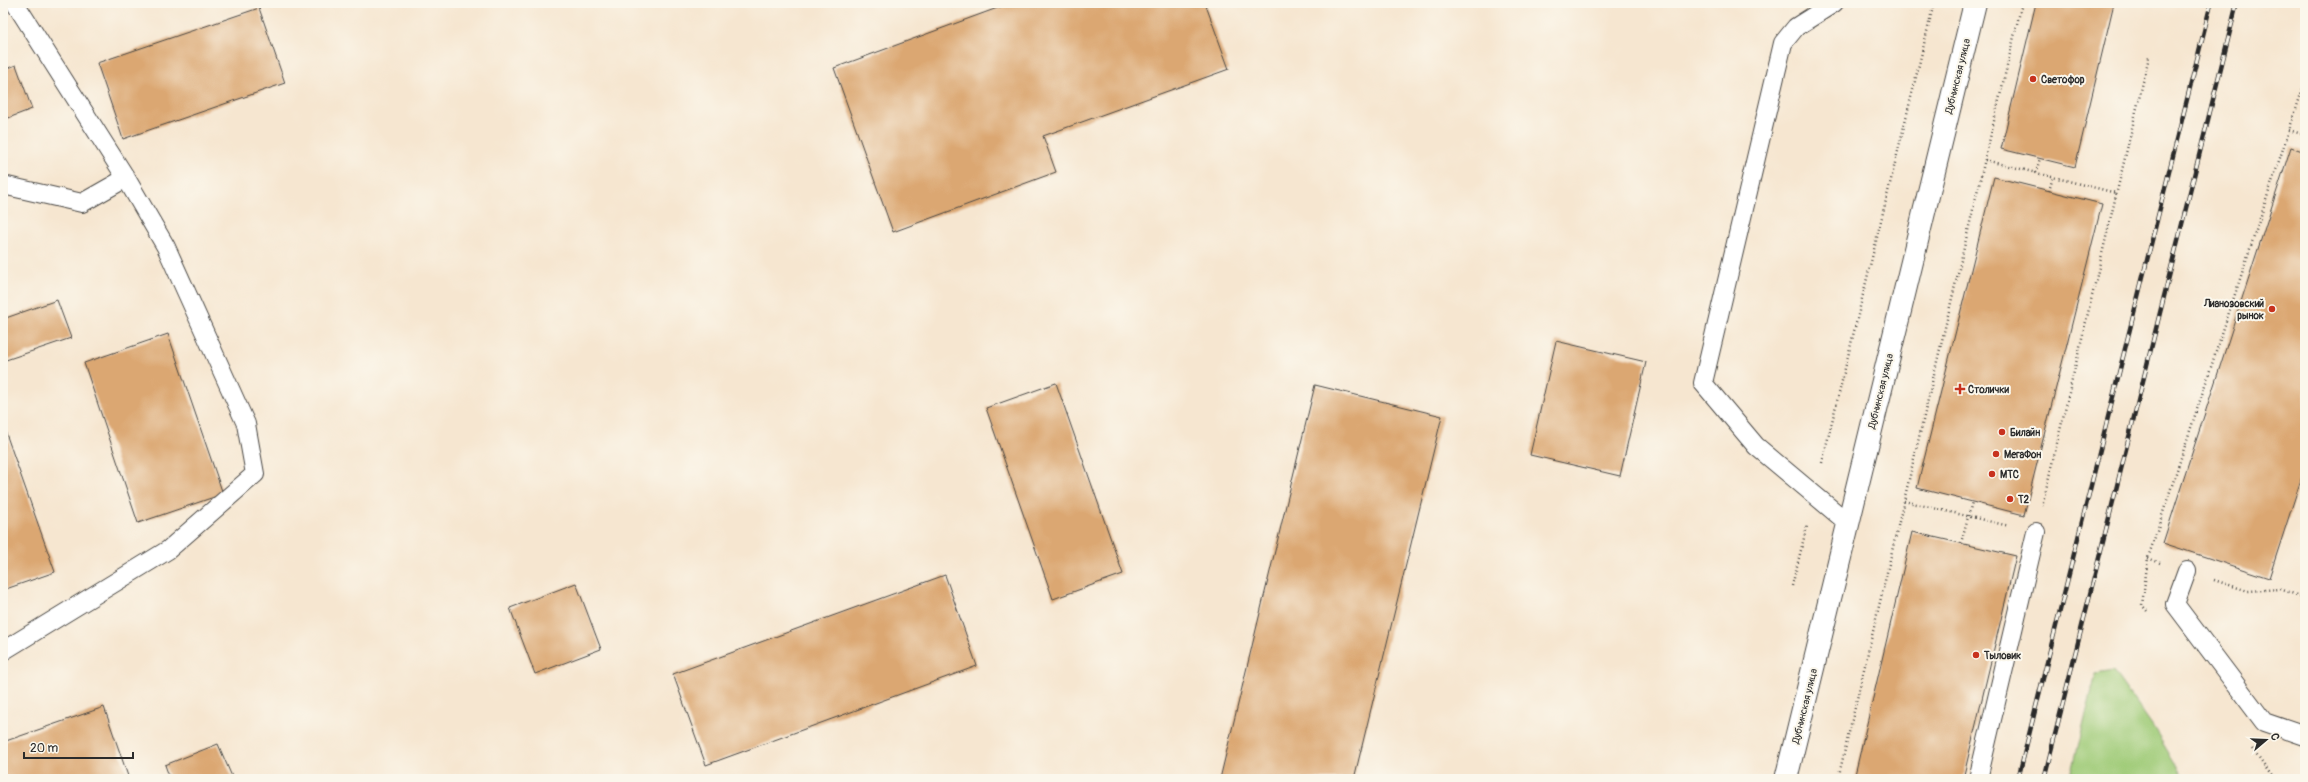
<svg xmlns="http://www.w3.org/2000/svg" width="2308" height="782" font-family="Pangolin,sans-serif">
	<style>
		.green { fill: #9fcb77; stroke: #657b51 }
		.building { fill: #dba772 }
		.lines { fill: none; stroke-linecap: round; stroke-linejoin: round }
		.service-casing { stroke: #494744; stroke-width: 20 }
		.tertiary-casing { stroke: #494744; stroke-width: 24 }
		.path { stroke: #494744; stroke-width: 2.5; stroke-dasharray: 1 3; stroke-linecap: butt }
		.service { stroke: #fff; stroke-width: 18 }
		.tertiary { stroke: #fff; stroke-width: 22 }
		.rail-casing { stroke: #2b2b2b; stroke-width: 4.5 }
		.rail { stroke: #fbf7ec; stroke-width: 3; stroke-dasharray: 9; stroke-linecap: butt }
		.poi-dot { fill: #c8321e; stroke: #fbf7ec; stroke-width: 1.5 }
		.labels { text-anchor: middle; stroke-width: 4; stroke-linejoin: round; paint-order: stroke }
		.street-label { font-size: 10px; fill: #2b2b2b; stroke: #fbf7ec }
		.poi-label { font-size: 10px; font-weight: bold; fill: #2b2b2b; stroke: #fbf7ec; text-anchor: start }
	</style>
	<rect width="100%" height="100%" fill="#fbf7ec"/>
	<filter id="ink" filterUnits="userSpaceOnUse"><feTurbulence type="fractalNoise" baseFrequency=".025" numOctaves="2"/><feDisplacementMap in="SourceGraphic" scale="8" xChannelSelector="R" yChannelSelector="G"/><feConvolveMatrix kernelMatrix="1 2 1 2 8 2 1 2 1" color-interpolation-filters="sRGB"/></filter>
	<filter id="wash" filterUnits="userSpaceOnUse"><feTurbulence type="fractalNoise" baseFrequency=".012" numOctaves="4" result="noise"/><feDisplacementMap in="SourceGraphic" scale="16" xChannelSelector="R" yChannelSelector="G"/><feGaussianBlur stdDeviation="0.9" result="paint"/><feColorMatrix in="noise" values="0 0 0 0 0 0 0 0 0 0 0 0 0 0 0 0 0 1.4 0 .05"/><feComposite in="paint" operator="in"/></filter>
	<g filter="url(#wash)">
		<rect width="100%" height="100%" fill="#f6e6d0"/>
		<path class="green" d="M2113,671L2152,726L2185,779H2070L2096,674Z"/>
		<g id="blocks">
			<path class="building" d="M1011,3H1205L1229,69L1043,136L1056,172L893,232L834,68Z
				M2036,3H2114L2075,167L2001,149Z
				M259,8L285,83L123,139L97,63Z
				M16,65L32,109L3,120V70Z
				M2291,147L2305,152V467L2269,578L2163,543Z
				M1994,177L2102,204L2024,515L1917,488Z
				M57,300L71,338L3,361V319Z
				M168,334L223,494L138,523L84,363Z
				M1556,341L1646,362L1620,476L1530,455Z
				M1056,383L1123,574L1053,599L986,408Z
				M1315,385L1442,416L1354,779H1220Z
				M3,425L55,572L3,590Z
				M1912,532L2016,556L1963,779H1854Z
				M945,575L977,666L706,765L673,674Z
				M576,583L601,649L535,674L510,608Z
				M104,707L129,779H3V742Z
				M218,744L233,779H170L165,765Z"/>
		</g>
	</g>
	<g filter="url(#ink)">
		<use href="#blocks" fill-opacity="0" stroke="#494744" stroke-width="1"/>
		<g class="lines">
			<defs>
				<path id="service" d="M1834,3L1796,27L1783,43L1703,383L1756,446L1848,523
					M3,185L82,203L126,178
					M2187,571L2175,604L2264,722L2305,736
					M3,651L168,550L255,474L246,424L166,247L126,178L15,3
					M1978,779L2036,532"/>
				<path id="tertiary" d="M1786,779L1975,3"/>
			</defs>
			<use href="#service" class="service-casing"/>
			<use href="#tertiary" class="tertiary-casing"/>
			<path class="path" d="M2289,130L2305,135
				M1985,160L2116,193
				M2036,173L2040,158
				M2049,191L2053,177
				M1822,463L1934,3
				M1904,501L2009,526
				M2042,506L2149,57
				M1961,543L1972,502
				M2148,558L2160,563
				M2214,580L2248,591L2280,589L2305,598
				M1792,586L1807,526
				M2147,611L2142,605L2148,558L2305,82
				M2252,749L2274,779
				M1838,779L2022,3"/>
			<use href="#service" class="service"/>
			<use href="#tertiary" class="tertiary"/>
			<defs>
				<path id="rail" d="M2018,779L2211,3
					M2044,779L2237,3"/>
			</defs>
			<use href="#rail" class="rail-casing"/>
			<use href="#rail" class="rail"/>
		</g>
	</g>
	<g class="poi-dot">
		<circle cx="2033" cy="79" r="4"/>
		<circle cx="2272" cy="309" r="4"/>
		<path d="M1958 383h4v4h4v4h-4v4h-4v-4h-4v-4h4z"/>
		<circle cx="2002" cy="432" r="4"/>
		<circle cx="1996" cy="454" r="4"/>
		<circle cx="1992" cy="474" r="4"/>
		<circle cx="2010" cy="499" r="4"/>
		<circle cx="1976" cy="655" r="4"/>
	</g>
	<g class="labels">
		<g class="street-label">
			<text transform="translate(1957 76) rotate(-76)" y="4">Дубнинская улица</text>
			<text transform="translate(1880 391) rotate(-76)" y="4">Дубнинская улица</text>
			<text transform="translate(1804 706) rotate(-76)" y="4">Дубнинская улица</text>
		</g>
		<g class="poi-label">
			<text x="2041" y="83">Светофор</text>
			<text x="2264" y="307" text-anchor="end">Лианозовский<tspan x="2264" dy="12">рынок</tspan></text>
			<text x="1968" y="393">Столички</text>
			<text x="2010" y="436">Билайн</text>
			<text x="2004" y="458">МегаФон</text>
			<text x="2000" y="478">МТС</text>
			<text x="2018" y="503">T2</text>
			<text x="1984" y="659">Тыловик</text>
		</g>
	</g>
	<rect width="2308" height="782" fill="none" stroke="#fbf7ec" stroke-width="16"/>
	<g transform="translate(2266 740) rotate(71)" stroke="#fbf7ec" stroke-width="3" paint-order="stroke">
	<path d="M0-3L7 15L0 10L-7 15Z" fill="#2b2b2b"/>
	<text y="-6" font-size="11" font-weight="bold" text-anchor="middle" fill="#2b2b2b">С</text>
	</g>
	<path d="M24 752v6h109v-6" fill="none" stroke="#2b2b2b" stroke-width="2"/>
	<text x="30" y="752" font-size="12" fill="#2b2b2b" stroke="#fbf7ec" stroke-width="3" paint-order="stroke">20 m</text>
</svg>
